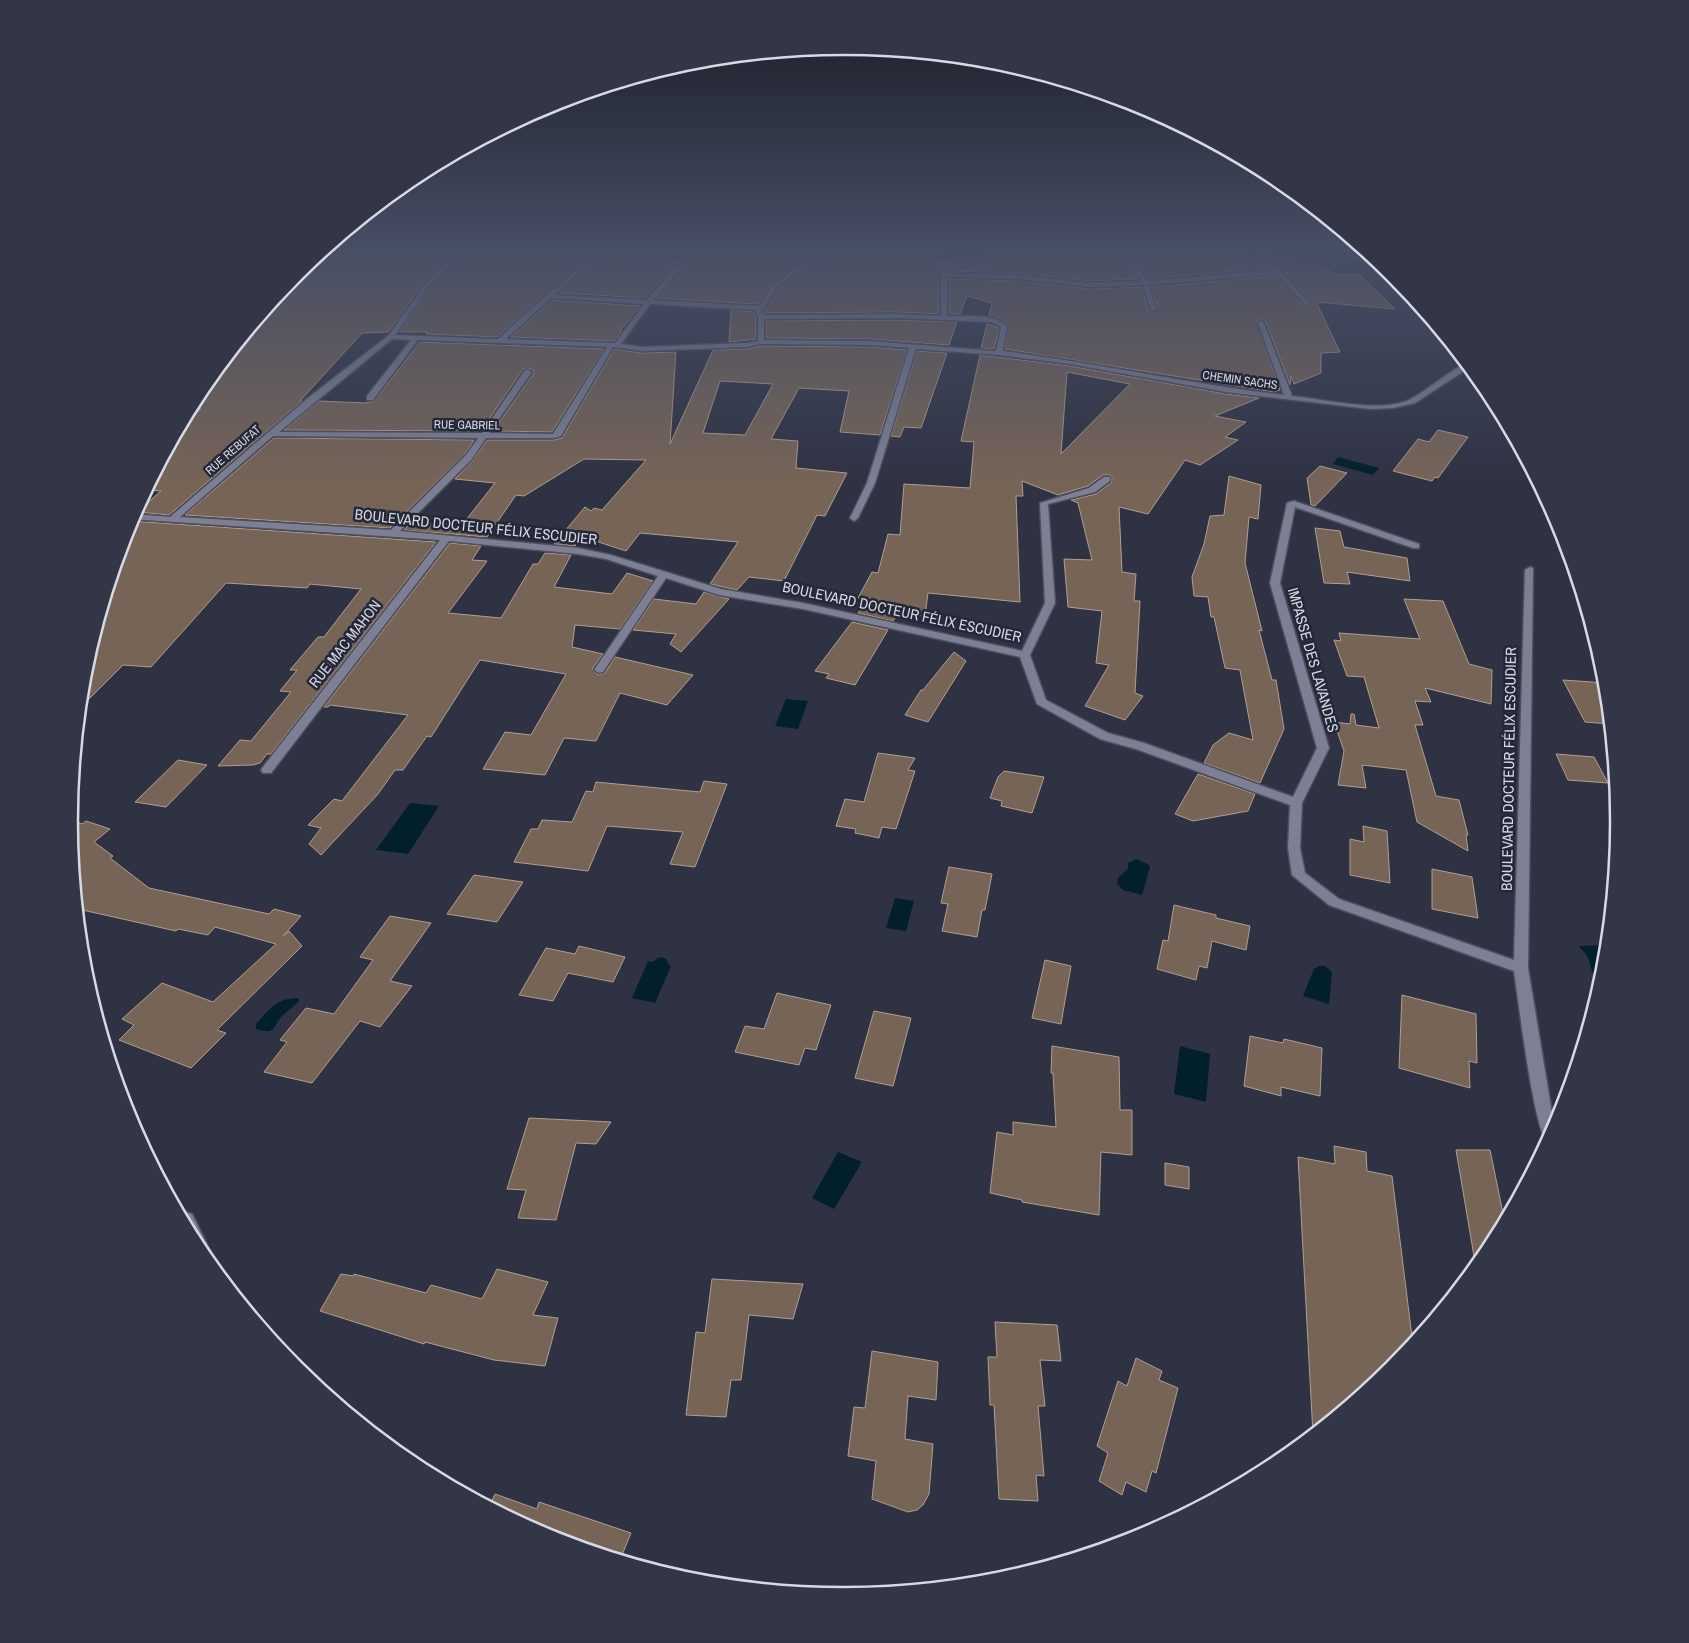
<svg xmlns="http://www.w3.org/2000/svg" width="1689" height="1643" font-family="'Archivo Narrow',sans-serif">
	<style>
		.water { fill: #01202c }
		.building { fill: #766457; stroke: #b29e90; fill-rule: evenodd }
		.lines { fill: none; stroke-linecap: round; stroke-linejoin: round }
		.minor-casing { stroke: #4d4f5d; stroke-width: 3 }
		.minor { fill: #7d8094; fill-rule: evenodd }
		.labels { text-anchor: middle; stroke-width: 5; stroke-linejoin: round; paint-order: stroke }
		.far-street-label { font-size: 12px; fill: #d7d9e4; stroke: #252838 }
		.street-label { font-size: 15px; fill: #d7d9e4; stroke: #252838 }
		.rim { fill: none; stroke: #d7d9e4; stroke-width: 2.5 }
	</style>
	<rect width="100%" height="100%" fill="#2f3243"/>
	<path class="water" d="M1338,457L1379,468L1373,475L1333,464Z
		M786,699L808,701L798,729L775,726Z
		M410,803L439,806L408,854L376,850Z
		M1137,859L1149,865L1150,867L1142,895L1123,890L1117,884L1118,878L1128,869V863Z
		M895,898L914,901L906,931L886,928Z
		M1602,945L1607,950V954L1602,957L1606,964L1603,979C1590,974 1592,971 1589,960C1588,955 1581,950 1579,946Z
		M662,957L666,959L668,964L671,966L655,1003L632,998L648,961L653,962L657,958Z
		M1319,966H1325L1332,972L1329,1004L1303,996L1314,969Z
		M297,998L299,999L298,1002C294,1007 288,1010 283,1015C271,1028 277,1035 256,1029V1024C270,1009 275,999 297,998Z
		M1180,1046L1210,1054L1206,1102L1174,1094Z
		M838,1152L862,1162L834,1209L812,1198Z"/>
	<path class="building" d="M323,251H452L422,285L388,332L362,333L300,401H302L169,515L137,512L161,491L147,490L181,426L201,409H191L214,387H203L296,274Z
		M464,251H596L545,294L497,337L426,334L428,332H399L429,289Z
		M631,251H817L771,283L760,303L757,304L657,298L685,267L686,264L676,258Z
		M830,251H928L939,275V314L895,312L765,313L763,310L777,288Z
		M985,251H1122L1138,279L1091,281L1018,273L947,271L942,259H987Z
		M1132,251H1247L1252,258H1261L1270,268L1148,279Z
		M606,255L675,266L645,298L559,293L582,271Z
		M1272,258L1295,259L1303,265L1325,266L1332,274H1359L1395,309L1316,302L1340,352L1321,353V373L1294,384L1291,376L1290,385L1266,322L1262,319L1257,321L1280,390L1274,392L1005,349L1008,326L1003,321L989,316L992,303L967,296L960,314H949V279L1018,281L1091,289L1142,287L1148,310L1154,313L1158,308L1151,287L1276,276L1303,305H1309V301Z
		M552,300L640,306L620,331L621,332L614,341L511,337Z
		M731,310L754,312L756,317V339L729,342Z
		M895,320L957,322L949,345L870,339L766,338V321Z
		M987,324L999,328L994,349L981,348Z
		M420,342L604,349L552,432L493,431L534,373L533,370L528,368L523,369L481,431L284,430L319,401L366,403L374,401Z
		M761,346L870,347L907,350L880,435L840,432L849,391L799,388L771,439L798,441L796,468L847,473L825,516L817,515L784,581L749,577L737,590L710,584L738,542L640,533L626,551L580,536L575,546L554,544L585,507L591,511L594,508L602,510L646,460L584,459L524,496L516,495L487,537L404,530L412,522L462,525L495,483L455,479L473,460L487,440H554L562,438L614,349L642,353L676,352L670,444L713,350L747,349ZM720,381L773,384L745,435L703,433Z
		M917,351L947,353L921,428L904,427L900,437L891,436Z
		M980,355L1070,366L1226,394L1259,398L1215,416L1246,422L1225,437L1238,440L1200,465L1185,460L1148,514L1119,507L1122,572L1136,574L1134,601H1140L1135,693L1143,696L1125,720L1085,706L1109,665L1096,663L1102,611L1068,607L1064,559L1092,560L1078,503L1071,500L1096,494L1111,483L1112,477L1110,475H1103L1088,486L1058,495L1022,481L1023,496H1016L1020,602L928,593L925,616L899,612L893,621L858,613L867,599L858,598L872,572L878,573L888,534L900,535L904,484L970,488L974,442L961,441ZM1067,372L1130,384L1061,454Z
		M1438,430L1468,437L1438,478L1435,477L1432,481L1393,471L1418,439L1429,442Z
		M274,438L474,440L465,454L390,528L185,515Z
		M1320,466L1347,473L1315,506L1311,505L1307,478Z
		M1229,476L1261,485L1258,519L1249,517L1245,563L1262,631L1259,630L1272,680H1276L1284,729L1260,783L1204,763L1213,745L1229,733L1253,740L1240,670L1225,668L1214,617H1211L1208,597L1194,596L1192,577L1204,544L1210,516L1224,515Z
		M130,521H131L436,542L271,754H267L260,763L253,765L218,766L240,740L251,741L291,692L280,691L297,670H290L318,637H324L361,589L310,584L307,588L226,583L151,667L123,665L80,708L84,670Z
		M1315,528L1340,531L1344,547L1407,558L1410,581L1347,572L1350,584L1324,583Z
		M450,543L481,546L472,560L487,561L448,613L501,618L533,564H538L545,553L571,555L554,587L612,594L627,573L653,581L620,629L575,625L572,647L603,654L592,669L598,675L605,673L615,657L693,675L667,705L620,693L596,741L564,738L545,775L483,769L505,732L531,735L566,674L480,660L431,737L427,736L403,770H395L378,794L321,855L309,844L321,828L308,825L334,799L342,801L408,715L330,705L328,707H324Z
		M704,592L729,599L681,652L670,644L676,634L633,630L654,599L696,604Z
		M1404,599L1443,601L1469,664L1492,670L1491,704L1425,688L1431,702L1415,701L1423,725H1415L1436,796L1459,800L1468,835H1466L1468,851L1417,822L1406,770L1362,765L1366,788L1338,785L1344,751L1334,722L1350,724L1351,714H1354L1356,725L1379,728L1364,677L1347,676L1334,640L1341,641L1339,633L1420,639Z
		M852,622L888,630L855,685L826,678L829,674L815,671Z
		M954,652L966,661L928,722L905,715L921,690H923Z
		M1563,680L1606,683L1610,724L1585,722Z
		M878,753L915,758L908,770L915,771L896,829L882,827L879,838L855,833L856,829L836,826L845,799L864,802Z
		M1556,754L1594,757L1608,783L1568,780Z
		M178,760L207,765L166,807L135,802Z
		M1004,771L1044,777L1032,813L1001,806L1002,801L990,798L998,777Z
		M1198,774L1255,794L1248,811L1193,821L1175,814Z
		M704,781L727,784L695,867L670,864L683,832L607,826L588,871L514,862L531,829H538L542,820L572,822L586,791L593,792L596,782L700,792Z
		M70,819L82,824L86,821L110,829L94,842L113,856L110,858L149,888L269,914L274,909L301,916L283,936L289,931L302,946L217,1030L226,1033L191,1068L119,1040L134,1025L122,1019L162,983L213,1002L276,944L215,927L208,935L178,929L176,931L78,909Z
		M1363,826L1387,831L1390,883L1350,875V839L1364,842Z
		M949,867L992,874L985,910H982L977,937L942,931L948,904L941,903Z
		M1432,869L1472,877L1478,918L1432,909Z
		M474,875L523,882L497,922L447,914Z
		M1174,905L1216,915V918L1250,926L1246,950L1212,941L1207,968L1199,966L1196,980L1157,969L1163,940L1168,941Z
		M390,916L431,923L390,981L412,986L380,1027L360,1021L312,1083L264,1072L287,1042L280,1040L306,1008L334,1014L373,960L360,957Z
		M579,946L625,957L613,982L568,973L553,1001L519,995L546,948L575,954Z
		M1045,960L1071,966L1061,1024L1032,1018Z
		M777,993L831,1005L816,1050L805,1048L799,1065L735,1052L745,1026L764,1029Z
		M1402,995L1476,1014L1477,1063L1469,1061L1470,1088L1399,1068Z
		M874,1011L911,1018L893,1086L855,1078Z
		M1250,1036L1283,1043L1284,1039L1322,1048L1320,1096L1281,1087V1096L1244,1086Z
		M1052,1046L1119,1057L1120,1110H1132V1155L1101,1152L1099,1215L1022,1202V1200L990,1193L997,1132L1013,1135V1122L1056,1127L1053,1073H1051Z
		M529,1118L611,1122L596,1144L576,1143L556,1220L518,1218L526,1190L507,1189Z
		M1334,1146L1366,1152L1367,1171L1392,1176L1413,1345L1392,1370L1313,1435L1298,1157L1335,1164Z
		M1456,1150H1490L1505,1223L1489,1252L1476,1268Z
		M1165,1163L1189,1167V1189L1165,1185Z
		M497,1269L548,1282L533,1315L558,1318L545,1366L494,1360L425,1342L424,1344L320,1311L341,1274L353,1276L354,1274L426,1293L431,1285L482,1299Z
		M712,1279L803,1284L793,1319L749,1315L741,1380H731L726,1417L686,1415L696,1332L705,1333Z
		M995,1322L1057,1325L1061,1361L1040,1360L1045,1406H1038L1044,1476L1036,1475L1038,1501L999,1499L994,1405H990L988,1357H997Z
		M872,1351L938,1362L936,1400L908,1396L905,1439L933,1444L929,1494L923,1505L917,1510L908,1512L872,1499L876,1461L848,1456L854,1407L865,1408Z
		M1136,1358L1162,1371L1159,1380L1178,1388L1156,1473L1152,1471L1146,1492L1126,1482L1122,1495L1099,1481L1108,1453L1097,1446L1118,1381L1127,1386Z
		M495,1494L537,1509L539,1502L631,1533L620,1560L548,1538L489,1507Z"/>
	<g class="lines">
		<defs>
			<path id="minor" d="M455,251H462L428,288L395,335L498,339L546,295L599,251H616L676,260L684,264V266L653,300L757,306L761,304L772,285L821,251H828L776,287L765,306L761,309L764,315L895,314L941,316V275L931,251H937L946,273L1018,275L1091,283L1141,281L1124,251H1130L1147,281L1274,270L1257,251H1263L1308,302V304H1304L1277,274L1149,285L1156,309L1153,311L1150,309L1143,285L1091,287L1018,279L947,277V316C964,317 996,312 1007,327L1003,351C1097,363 1190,384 1284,395L1258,323L1261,321L1264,323L1292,396C1324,399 1382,414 1411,399C1430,388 1447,373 1466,363L1470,367L1415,403L1393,408L1370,409L1226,392L1070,364L999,355L916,349L875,483L858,518L854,521L850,518L867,483L909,348L870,345L761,344L747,347L642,351L613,347L561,436L554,438H486L472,459L400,531L578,548L611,555L721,589L803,603L1022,651L1045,603L1040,503L1089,488L1104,477H1110V481L1095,492L1048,504L1055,603L1030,655L1046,700L1108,733L1144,743L1293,797L1317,748L1270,583L1287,503L1294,501L1419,544V548H1413L1295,507L1280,583L1329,748L1302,803L1300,848L1305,873L1339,899L1514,960L1525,570L1530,567L1533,568L1528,968L1552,1113L1556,1127L1548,1143C1534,1133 1518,997 1514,971L1329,905L1292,875L1288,848L1290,805L1136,749L1100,739L1037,704L1020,657L803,609L719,595L666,578L603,672L599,673L594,670L658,576L606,559L578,554L449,541L271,773H263L261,770L263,767L440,540L131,519L134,514L170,517L308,398L388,336L424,286ZM606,253L675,264L678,265L646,300L555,295L581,270ZM551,298L644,304L615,343L506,339ZM650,304L755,310L758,317V341L747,343L642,347L621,344ZM895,318L991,322L1001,327L996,351L870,341L764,340V319ZM392,339L411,340L367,396V400H373L418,340L607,347L553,434L489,433L532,372L528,370H525L482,433L279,432ZM273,436L478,438L466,455L391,530L180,517Z
				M182,1211L192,1214L213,1257L210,1263L200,1252L179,1212Z"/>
		</defs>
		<use href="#minor" class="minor-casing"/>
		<use href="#minor" class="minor"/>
	</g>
	<linearGradient id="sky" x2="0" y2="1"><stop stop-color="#1a1c25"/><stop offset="0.52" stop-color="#474f66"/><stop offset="1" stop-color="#474f66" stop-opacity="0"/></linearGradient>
	<rect width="1689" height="481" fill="url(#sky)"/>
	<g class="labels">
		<g class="far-street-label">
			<text transform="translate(1240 380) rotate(8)" y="4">CHEMIN SACHS</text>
			<text transform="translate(467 425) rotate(1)" y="4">RUE GABRIEL</text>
			<text transform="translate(233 450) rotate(-41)" y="4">RUE REBUFAT</text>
		</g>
		<g class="street-label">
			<text transform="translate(476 527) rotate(6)" y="5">BOULEVARD DOCTEUR FÉLIX ESCUDIER</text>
			<text transform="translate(902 612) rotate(12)" y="5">BOULEVARD DOCTEUR FÉLIX ESCUDIER</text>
			<text transform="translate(345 644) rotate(-52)" y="5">RUE MAC MAHON</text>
			<text transform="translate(1313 660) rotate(74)" y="5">IMPASSE DES LAVANDES</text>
			<text transform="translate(1509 769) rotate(-89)" y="5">BOULEVARD DOCTEUR FÉLIX ESCUDIER</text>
		</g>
	</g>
	<path d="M0 0H1689V1643H0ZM78 821a766 766 0 1 1 1532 0a766 766 0 1 1-1532 0Z" fill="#333646" fill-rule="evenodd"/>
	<path class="rim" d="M78 821a766 766 0 1 1 1532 0a766 766 0 1 1-1532 0Z"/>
</svg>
